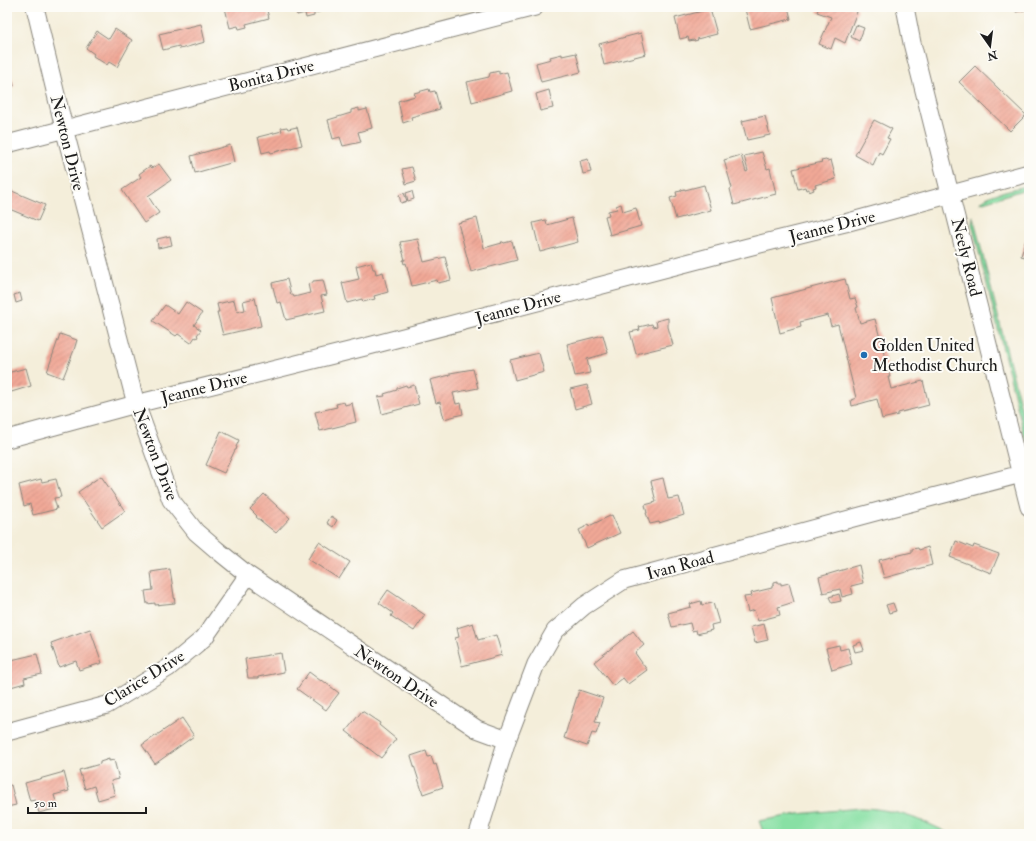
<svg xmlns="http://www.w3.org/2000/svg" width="1036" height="841" font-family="'IM FELL Double Pica',serif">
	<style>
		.green { fill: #88e0a4; stroke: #527e60 }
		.building { fill: url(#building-hatch) }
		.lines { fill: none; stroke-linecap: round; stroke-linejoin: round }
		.minor-casing { stroke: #88857b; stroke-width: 19 }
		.minor { stroke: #fff; stroke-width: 17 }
		.poi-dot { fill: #1f6fb2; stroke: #fdfcf7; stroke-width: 1.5 }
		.labels { text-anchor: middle; stroke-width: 4; stroke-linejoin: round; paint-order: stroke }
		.street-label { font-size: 17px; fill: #1c1c1c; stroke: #fdfcf7 }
		.poi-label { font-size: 17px; fill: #1c1c1c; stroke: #fdfcf7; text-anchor: start }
	</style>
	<defs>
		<pattern id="building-hatch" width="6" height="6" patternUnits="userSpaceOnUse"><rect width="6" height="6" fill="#f1a897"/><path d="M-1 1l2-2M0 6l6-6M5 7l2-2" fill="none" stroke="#ce9082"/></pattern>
	</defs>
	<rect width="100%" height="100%" fill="#fdfcf7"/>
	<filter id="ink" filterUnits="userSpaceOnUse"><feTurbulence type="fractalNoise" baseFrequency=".025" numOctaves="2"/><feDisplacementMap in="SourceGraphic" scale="8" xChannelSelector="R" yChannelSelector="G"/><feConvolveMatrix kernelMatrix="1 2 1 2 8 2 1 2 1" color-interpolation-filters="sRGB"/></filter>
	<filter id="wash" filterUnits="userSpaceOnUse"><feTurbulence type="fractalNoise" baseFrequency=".012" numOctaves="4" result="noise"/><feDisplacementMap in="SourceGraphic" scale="16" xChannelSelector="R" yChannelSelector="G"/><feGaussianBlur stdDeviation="0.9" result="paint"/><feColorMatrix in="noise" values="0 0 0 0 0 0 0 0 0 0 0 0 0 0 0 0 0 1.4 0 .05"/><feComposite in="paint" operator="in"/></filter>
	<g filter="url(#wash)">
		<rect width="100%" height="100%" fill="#f4eeda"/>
		<path class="green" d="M1029,185V188L980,203C988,193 1016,189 1029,185Z
			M973,216L1029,440L1028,444L1025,438L972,224Z
			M859,808C892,808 921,819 950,834H764L759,821L798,814Z"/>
		<g id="blocks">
			<path class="building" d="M231,7H266L269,18L246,24L247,27L239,29L238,26L230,28L225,8Z
				M295,7H337V8L314,13V16L306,18L305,13L297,15Z
				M753,7H788L791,19L750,29L745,9Z
				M819,7H852L858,9L845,43L835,38L831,49L819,44L831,17L817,12Z
				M1015,7H1029V9L1016,12Z
				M710,9L717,34L697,39L698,40L694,41V40L689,41L688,37L680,39L675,18Z
				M201,24L205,42L180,49L179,46L163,50L159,34Z
				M856,25L864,28L859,41L851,37Z
				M115,29L132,40L117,67L109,62L107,65L93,56L94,54L86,48L97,31L109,39Z
				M641,33L646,54L604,65L599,44Z
				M576,53L581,72L541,82L536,63L551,59L550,57L562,54V56Z
				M975,66L1026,115L1010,131L959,82Z
				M9,68L14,86L10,87L11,90L7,91V69Z
				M499,71V74L507,72L512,91L472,102L467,82L489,77L490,73Z
				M429,89L430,92L435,91L440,109L411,117L412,120L403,123L398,101L415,96L414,93Z
				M549,90L553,108L540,111L536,94Z
				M359,108V111L367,109L372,128L358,132L361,142L343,146L340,137L333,139L328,120L351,113V110Z
				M765,116L770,135L747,140L742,121Z
				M874,120L892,129L887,138L890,139L882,154L879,152L873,165L855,155Z
				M287,127L288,129L297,127L302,145L271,153L270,151L262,153L258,137L282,131L281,128Z
				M230,145L234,162L195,173L191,156Z
				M762,152L767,169L770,168L776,194L734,205L730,189L732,188L724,160L741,155L746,172L748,171L744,156Z
				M588,159L591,172L583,174L580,161Z
				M826,160L827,161L831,160L836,179L815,185L816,187L813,188L814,190L809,192V189L806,190L805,187L798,189L793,169L822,162L821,161Z
				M159,164L171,180L148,196L159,213L144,223L122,190L141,177L139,174L150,166L152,168Z
				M412,167L416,181L406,184L402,169Z
				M704,185L711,210L676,219L670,198L677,196L676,192L681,191V190L685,189V190Z
				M12,191L45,205L38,221L7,208V203Z
				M412,191L414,199L408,201L406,193Z
				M404,193L407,201L401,203L399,195Z
				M621,204L623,212L636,208L641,226L610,235L605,216L609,215L608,211L617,209L616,206Z
				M477,218L484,248L502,243L501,242H503L504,243L512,241L517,260L471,272L458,223Z
				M572,218L578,242L540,252L533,223L546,220L547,225Z
				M1029,229V258L1021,256Z
				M170,236L172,245L158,248L157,239Z
				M418,239L424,262L445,257L451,280L438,283L437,280L412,286L406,263L404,264L403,260H405L400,242Z
				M371,262L373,269H375L376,274L383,272L388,292L374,296L375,299L363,302L362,299L347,303L342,283L359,279L356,266Z
				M287,279L291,295H293L294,297L310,293L308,284L313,283V281L323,280L327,295L321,296L325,311L286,320L281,302L277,303L272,283Z
				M845,279L850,299L855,298L858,307L856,308L860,323L875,319L890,377H888L891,389L923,381L929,405L898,413V415L882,419L877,399L852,406L851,400L856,398L838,324L831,326L828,315L800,322L801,327L780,333L772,298Z
				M20,293L22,301L16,303L14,295Z
				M255,298L261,326L223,335L217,312H219L217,304L234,300L237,312L245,310L243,301Z
				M186,302L202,313L194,325L201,330L197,335L198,336L197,338L195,337L191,343L178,334L176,336L153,321L165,305L178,314Z
				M668,318V327L673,345L636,354L630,332L640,330L639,327L652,324L653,327L657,326L656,321Z
				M60,334L77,340L74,350L63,378L47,372Z
				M603,335L608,353L587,359L590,373L575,376L567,344Z
				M539,353L544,372L515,380L510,360Z
				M26,368L31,386L8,393L9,396L7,397V373Z
				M473,369L478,388L453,393L456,404L461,403L463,414L444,419L440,402L436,403L430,380L450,375V373Z
				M406,385L407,387L414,385L419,404L382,414L378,397L385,396L384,394L397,390V388Z
				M587,385L592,404L575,409L570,389Z
				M344,402L345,405L352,403L356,422L320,431L315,412L337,407L336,404Z
				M221,431L239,440L236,447H237L236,450H235L224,473L206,465Z
				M101,476L125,511L102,527L78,492Z
				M663,478L668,499L679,497L684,515L659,523V522L650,524L646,513H647L645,505L656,502L651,481Z
				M41,479L42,482L56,479L61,497L54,498L57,509L33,515L30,504L24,506L19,485Z
				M264,494L290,518L276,533L256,517L257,516L250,509Z
				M612,515L620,533L587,548L579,530L585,527V526L588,524L589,526Z
				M331,516L337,520L333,527L327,523Z
				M956,541L973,548L974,545L999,554L991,573L950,557Z
				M319,542L350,562L339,579L308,559Z
				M928,547L932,565L884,578L879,560L912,552V549L918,548L919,550Z
				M859,565L863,583L851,586L853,594L842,597L840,589L823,593L819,577Z
				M170,569L175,603L155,605V603L147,604L145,591L153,590L151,572Z
				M778,581V583H781V585L789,583L794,602L778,607L780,615L758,621L754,610L748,612L744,597L752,596L751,593L772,588V586L774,585V582Z
				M388,590L425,615L414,631L391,616L393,613L379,603Z
				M839,594L841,601L832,603L829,597Z
				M701,601L702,605L713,603L719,623L711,625L712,630L697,634L696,630L692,631L690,623L672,627L668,613L691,607L690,604Z
				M893,603L896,611L889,613L886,605Z
				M473,623L478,640L496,635L502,655L462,666L455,638L459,637L457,628Z
				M764,624L768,640L755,643L751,627Z
				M90,629L102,663L79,670L76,661L59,667L51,643Z
				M633,631L644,645L635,653L647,670L628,684L623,678L613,686L594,662Z
				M861,642L864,650L855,652L853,645Z
				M839,645L840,650L848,648L852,664L832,670L826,648Z
				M281,653L284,672L258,677V678H248L245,659Z
				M37,654L42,674L24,678L25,683L7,688V661Z
				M309,672L321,681L322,680L339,693L326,710L297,689Z
				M579,690L603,698L595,722L600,723L596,734L592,733L587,746L564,738Z
				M362,711L380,723L379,725L396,739L381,758L346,731Z
				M182,718L194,736L155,764L142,745Z
				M426,751L428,757L431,756L434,765L436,764L443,787L423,794L411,756Z
				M109,759V761L114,760L119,779L111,781L115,795L98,800L94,786L85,789L79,770L100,764V762Z
				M64,772L69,791L54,795L58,808L39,813L35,800L30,801L25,783Z
				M11,785L16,805L7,807V786Z"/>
		</g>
	</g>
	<g filter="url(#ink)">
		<use href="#blocks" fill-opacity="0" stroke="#88857b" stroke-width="1"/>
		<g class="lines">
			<defs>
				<path id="minor" d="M35,7L64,128L136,404L171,500L196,532L217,550L248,575L477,729L507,740
					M905,7L912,43L1029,507
					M7,144L535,7
					M7,439L136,404L365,347L748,247L845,223L1029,173
					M7,732L107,705L168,668L204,638L248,575
					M478,834L507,740L536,664L555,631L584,606L624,580L879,511L1029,472"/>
			</defs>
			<use href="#minor" class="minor-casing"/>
			<use href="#minor" class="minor"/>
		</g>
	</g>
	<circle class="poi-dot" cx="864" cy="355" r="4"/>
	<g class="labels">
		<g class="street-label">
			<text transform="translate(271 75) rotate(-14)" y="6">Bonita Drive</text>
			<text transform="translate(68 143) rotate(76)" y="6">Newton Drive</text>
			<text transform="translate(832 226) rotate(-14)" y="6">Jeanne Drive</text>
			<text transform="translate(967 257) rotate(76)" y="6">Neely Road</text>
			<text transform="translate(518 307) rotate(-15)" y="6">Jeanne Drive</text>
			<text transform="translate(204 387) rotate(-14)" y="6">Jeanne Drive</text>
			<text transform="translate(156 454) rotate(69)" y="6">Newton Drive</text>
			<text transform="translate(680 565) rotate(-15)" y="6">Ivan Road</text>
			<text transform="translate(397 676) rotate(34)" y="6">Newton Drive</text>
			<text transform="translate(144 678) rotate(-32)" y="6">Clarice Drive</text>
		</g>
		<g class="poi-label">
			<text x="872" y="351">Golden United<tspan x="872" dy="20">Methodist Church</tspan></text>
		</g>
	</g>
	<rect width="1036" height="841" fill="none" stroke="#fdfcf7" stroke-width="24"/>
	<g transform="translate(990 46) rotate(166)" stroke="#fdfcf7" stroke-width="3" paint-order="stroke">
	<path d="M0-3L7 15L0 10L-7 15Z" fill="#1c1c1c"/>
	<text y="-6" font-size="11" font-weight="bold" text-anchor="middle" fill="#1c1c1c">N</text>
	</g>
	<path d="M28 807v6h118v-6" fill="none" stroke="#1c1c1c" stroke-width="2"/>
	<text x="34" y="807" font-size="12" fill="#1c1c1c" stroke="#fdfcf7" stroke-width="3" paint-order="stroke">50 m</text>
</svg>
